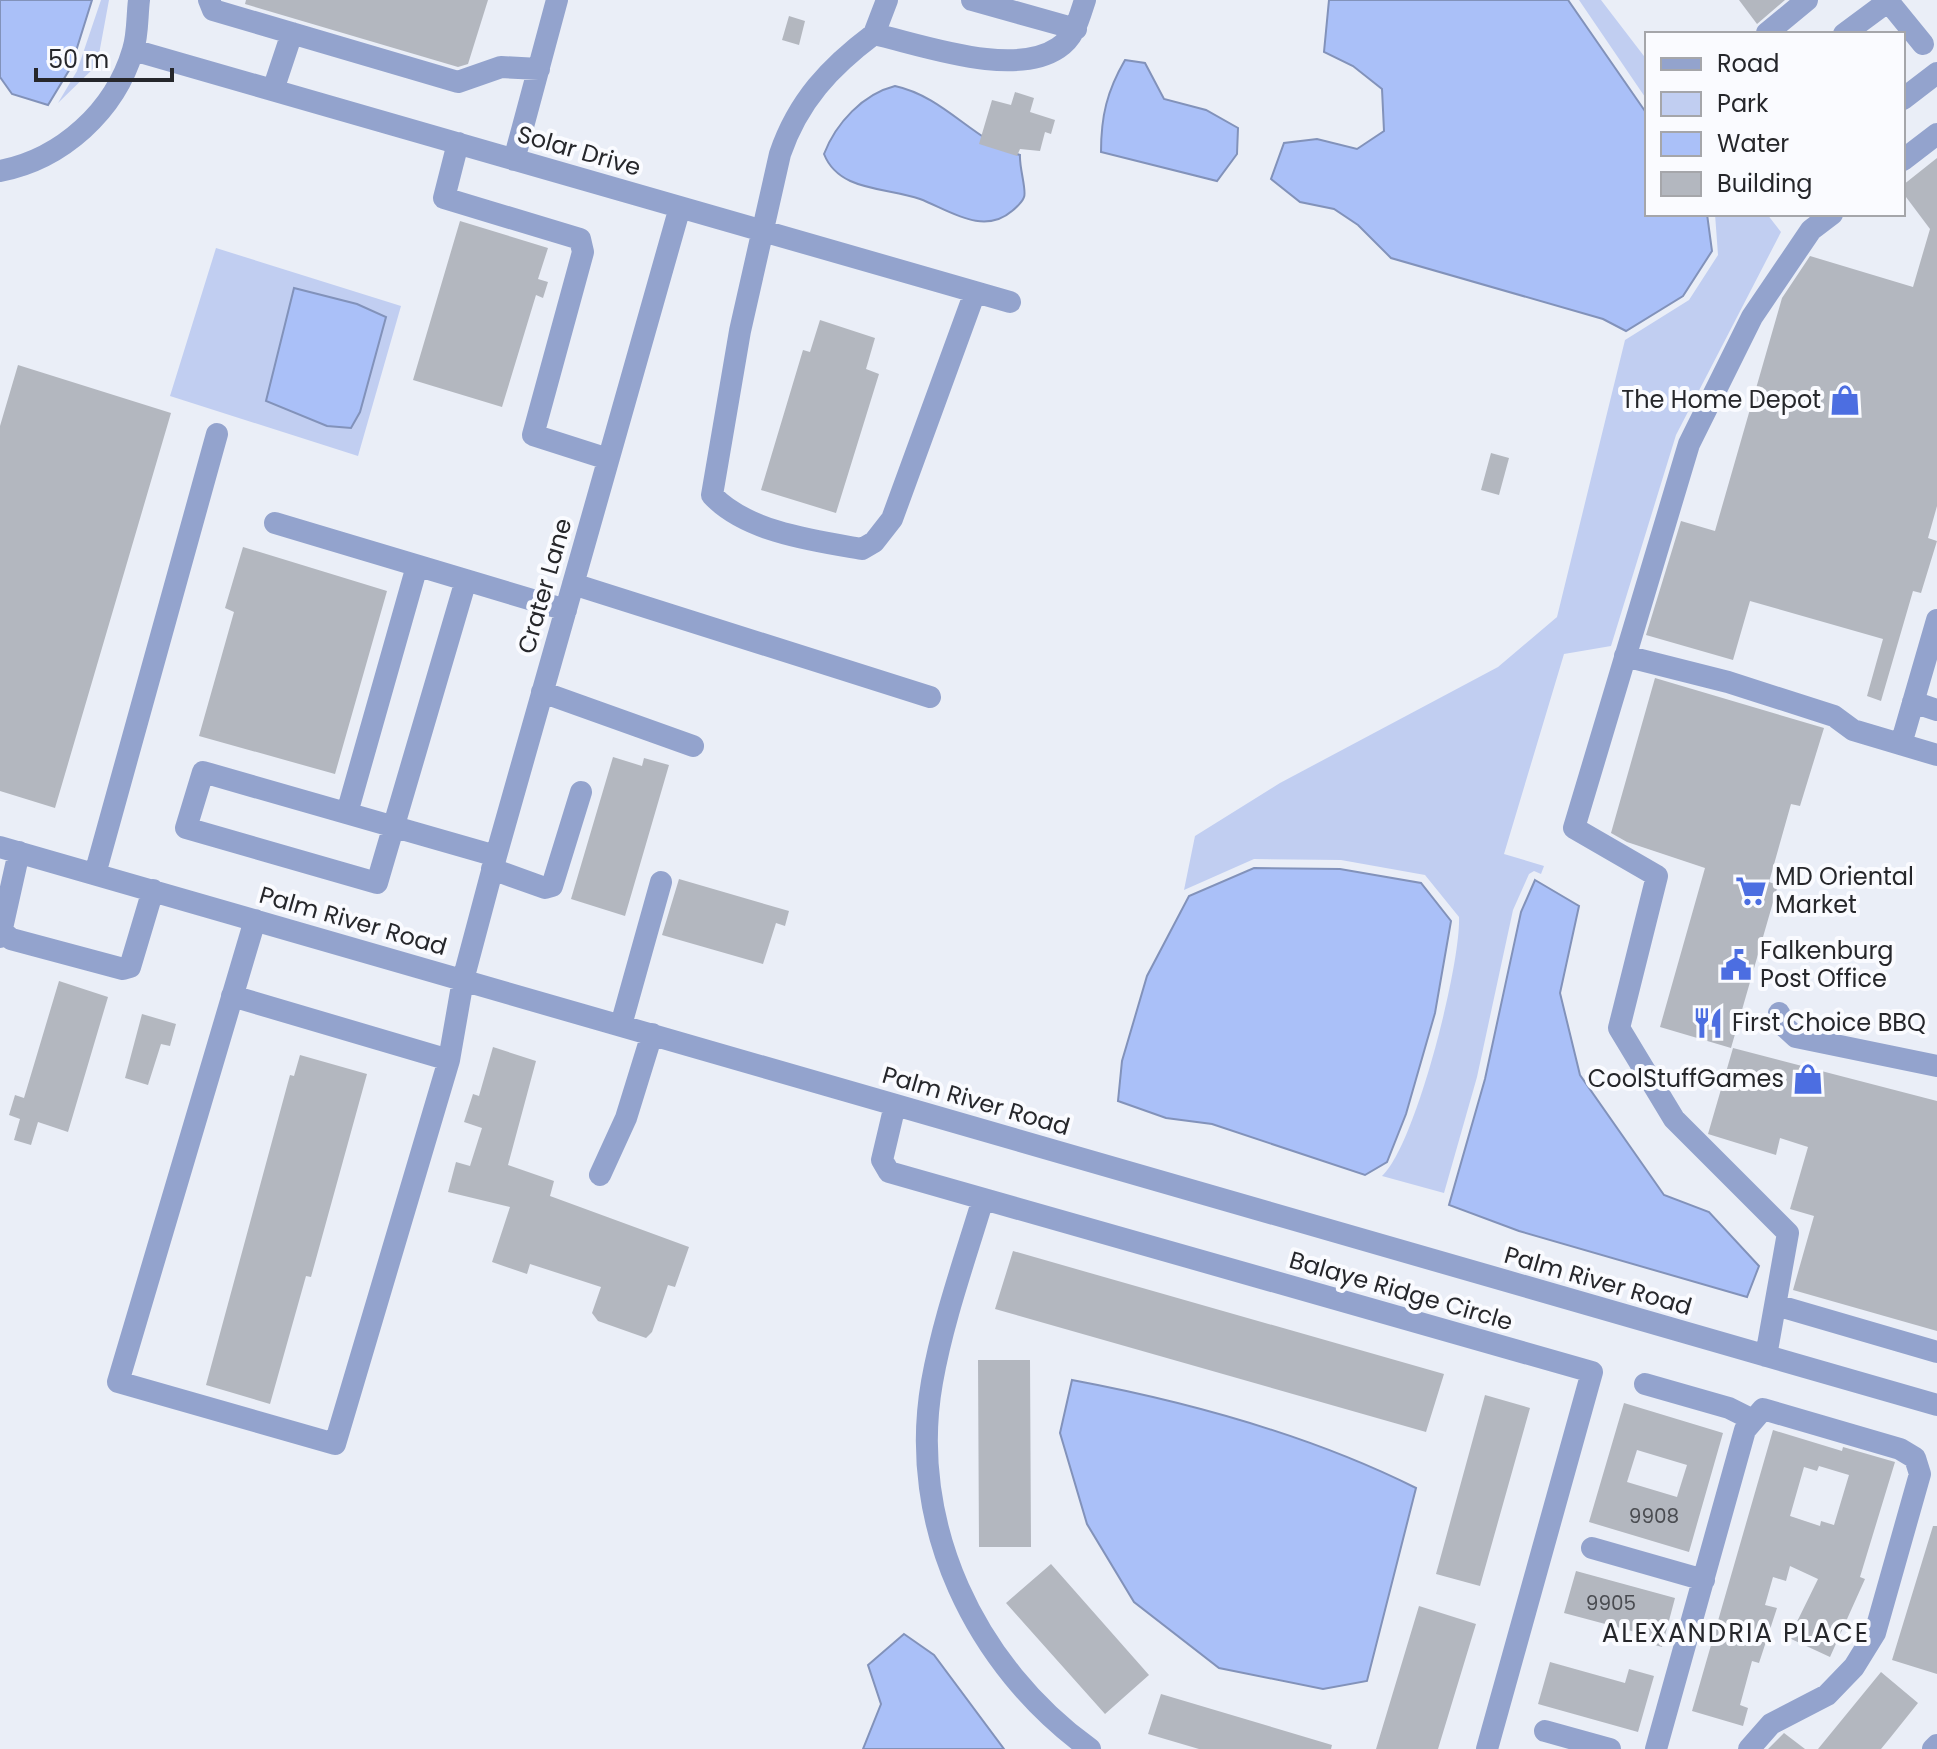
<svg xmlns="http://www.w3.org/2000/svg" width="1937" height="1749" font-family="Poppins,sans-serif">
	<style>
		.green { fill: #c1cef1; fill-rule: evenodd }
		.water { fill: #aac0f8; stroke: #8292ba; stroke-width: 2 }
		.building { fill: #b3b7bf; fill-rule: evenodd }
		.lines { fill: none; stroke-linecap: round; stroke-linejoin: round }
		.minor { stroke: #93a3cd; stroke-width: 22 }
		.labels { text-anchor: middle; stroke-width: 8; stroke-linejoin: round; paint-order: stroke }
		.number-label { font-size: 20px; fill: #494b50 }
		.street-label { font-size: 24px; fill: #26272b; stroke: #fafbff }
		.poi-label { font-size: 24px; fill: #26272b; stroke: #fafbff; text-anchor: start }
		.neighbourhood-label { font-size: 26px; letter-spacing: 2px; fill: #26272b; stroke: #fafbff }
	</style>
	<rect width="100%" height="100%" fill="#eaeef7"/>
	<path class="green" d="M101,0H109L97,65L58,103L77,71Z
		M1579,0H1601L1647,60V100Z
		M1715,214H1767L1781,232L1676,435L1611,646L1564,654L1504,854L1544,866L1541,874L1534,871L1529,874L1513,910L1477,1077L1444,1193L1382,1176C1415,1147 1461,965 1459,917L1425,875L1341,860L1254,859L1184,890L1195,836L1280,783L1498,667L1557,617L1625,340L1689,300L1718,255Z
		M216,248L401,306L358,456L170,396ZM294,289L357,304L386,317L360,411L351,428Z"/>
	<path class="water" d="M0,0H92L71,67L48,105L12,94L0,77Z
		M1329,0H1568L1647,114V214H1707L1712,251L1683,296L1626,331L1603,319L1391,258L1358,225L1334,209L1300,202L1271,179L1284,143L1317,139L1357,149L1384,131L1382,89L1353,66L1324,52Z
		M1125,60L1145,63L1164,99L1206,110L1238,128L1237,154L1217,181L1101,152C1101,116 1107,91 1125,60Z
		M895,86C945,97 972,140 1020,155C1019,167 1027,191 1024,197C1023,201 1016,208 1012,211C983,236 949,210 920,199C886,187 839,192 824,154C836,123 863,94 895,86Z
		M294,288L357,304L386,317L360,412L351,428L327,426L266,401Z
		M1254,868L1340,869L1421,883L1451,921L1435,1013L1406,1114L1387,1162L1365,1175L1212,1124L1166,1118L1118,1101L1122,1061L1147,976L1189,896Z
		M1535,880L1579,906L1560,993L1580,1075L1664,1195L1709,1212L1759,1266L1747,1297L1519,1231L1449,1205L1485,1079L1521,912Z
		M1072,1380C1189,1402 1310,1435 1416,1488L1367,1681L1323,1689L1219,1668L1134,1602L1087,1524L1060,1433Z
		M904,1634L934,1655L1004,1749H863L881,1704L868,1665Z"/>
	<path class="building" d="M246,0H488L468,64L458,67L245,4Z
		M1739,0H1785L1757,24Z
		M789,16L805,21L799,45L782,40Z
		M1015,92L1034,98L1030,112L1055,120L1051,134L1045,132L1040,151L1020,149L1017,156L979,144L992,100L1011,105Z
		M1937,158V506L1928,538L1937,541L1921,593L1913,591L1881,701L1867,696L1883,639L1750,601L1733,660L1646,635L1681,521L1715,531L1782,298L1810,256L1913,287L1930,229L1903,193V185Z
		M460,221L548,248L538,279L548,282L543,298L536,295L502,407L413,380Z
		M820,320L875,338L866,369L879,374L836,513L761,490L803,350L810,352Z
		M18,365L171,413L55,808L0,791V426Z
		M1491,453L1509,458L1499,495L1481,490Z
		M243,547L387,591L335,774L199,736L234,612L225,608Z
		M1655,678L1824,728L1800,806L1791,804L1769,882L1778,885L1731,1048L1660,1027L1705,868L1627,842L1611,833Z
		M613,757L642,766L644,758L669,765L625,916L571,899Z
		M679,879L789,911L785,926L776,923L763,964L662,935Z
		M59,981L108,997L68,1132L38,1122L31,1145L14,1140L20,1119L9,1115L15,1095L24,1098Z
		M142,1014L176,1024L170,1046L161,1044L148,1085L125,1078Z
		M493,1047L536,1061L508,1165L554,1181L550,1196L689,1247L675,1287L668,1285L652,1332L646,1338L598,1321L592,1313L601,1287L530,1264L527,1274L492,1262L510,1207L448,1192L456,1162L470,1166L482,1128L464,1122L473,1094L479,1096Z
		M1733,1048L1937,1101V1331L1793,1290L1814,1216L1790,1209L1808,1147L1780,1138L1776,1155L1708,1134Z
		M300,1055L367,1074L311,1277L306,1276L270,1404L206,1385L290,1075L294,1076Z
		M1013,1251L1444,1374L1426,1432L995,1309Z
		M978,1360H1030L1031,1547H979Z
		M1485,1395L1530,1408L1480,1586L1436,1574Z
		M1624,1403L1723,1433L1689,1552L1589,1522ZM1637,1450L1687,1465L1677,1497L1627,1482Z
		M1773,1430L1842,1451L1843,1447L1895,1462L1860,1577L1865,1579L1830,1657L1789,1638L1818,1579L1790,1566L1786,1581L1773,1577L1765,1605L1777,1608L1759,1663L1752,1661L1740,1705L1748,1708L1743,1726L1692,1711ZM1819,1466L1849,1475L1834,1525L1821,1521L1820,1526L1790,1516L1804,1467L1817,1471Z
		M1933,1526H1937V1674L1892,1660Z
		M1051,1564L1149,1675L1105,1714L1006,1603Z
		M1576,1571L1675,1598L1662,1647L1637,1640L1639,1633L1564,1613Z
		M1419,1606L1476,1624L1438,1749H1376Z
		M1550,1662L1625,1683L1629,1669L1654,1676L1638,1732L1538,1704Z
		M1881,1672L1918,1703L1890,1738L1881,1749H1818Z
		M1161,1694L1332,1745L1331,1749H1199L1148,1734Z
		M1784,1733L1805,1749H1768Z"/>
	<g class="lines">
		<path class="minor" d="M209,0L213,10L458,82L501,67L539,69
			M972,0L1076,29
			M1888,1L1923,44
			M1767,33L1807,0
			M874,34L887,0
			M1844,34L1890,0
			M133,50L1010,302
			M273,90L292,33
			M1903,99L1937,73
			M458,143L444,198L580,239L583,252L533,435L608,459
			M514,160L557,0
			M1903,160L1937,134
			M0,171C62,159 115,111 133,50C138,35 137,16 139,0
			M975,292L892,519L874,542L862,549C815,541 746,532 712,495L740,331L780,154C798,101 830,67 874,34C923,45 1013,78 1058,48C1075,37 1079,18 1085,0
			M275,523L566,610
			M466,580L377,883L186,828L203,772C300,800 398,828 496,856
			M573,584L930,697
			M1625,656L1728,682L1834,716L1853,730L1937,755
			M542,692L693,746
			M1913,702L1937,710
			M1901,744L1937,620
			M347,813L417,566
			M0,847L1937,1405
			M492,869L545,888L552,886L581,792
			M95,874L217,434
			M255,920L118,1382L335,1444L449,1060L463,980L496,856L680,207
			M3,932L11,939L123,969L130,967L153,890
			M0,937L19,852
			M232,996L449,1060
			M1779,1013L1785,1027L1796,1037L1937,1066
			M621,1025L661,882
			M895,1105L882,1160L889,1172L1592,1372L1487,1749
			M600,1175L626,1118L652,1034
			M983,1199C965,1259 943,1320 932,1382C907,1524 975,1666 1090,1749
			M1776,1305L1937,1352
			M1766,1356L1788,1233L1674,1119L1619,1028L1657,876L1574,828L1689,444L1752,317L1811,230L1832,214
			M1645,1384L1729,1408L1753,1420
			M1592,1548L1704,1580
			M1545,1731L1610,1749
			M1656,1749L1745,1430L1763,1409L1900,1449L1915,1458L1920,1474L1875,1633L1854,1667L1827,1695L1771,1724L1749,1749
			M1933,1749L1937,1745"/>
	</g>
	<defs>
		<symbol id="shop-bare" viewBox="-9 -9 18 18"><path d="M-5-2.5h2.3a2.7 3.5 0 0 1 5.4 0H5L5.5 6h-11ZM-1.5-2.5h3a1.5 2.3 0 0 0-3 0Z" fill="#4c6ee1" stroke="#fafbff" stroke-width="2.5" paint-order="stroke"/></symbol>
		<symbol id="supermarket-bare" viewBox="-9 -9 18 18"><path d="M-6-5.5h2.5l.6 2H6L4.5 2H-2.5L-4.4-4H-6ZM-1.5 3.2a1.3 1.3 0 1 0 .1 0ZM3 3.2a1.3 1.3 0 1 0 .1 0Z" fill="#4c6ee1" stroke="#fafbff" stroke-width="2.5" paint-order="stroke"/></symbol>
		<symbol id="civic-bare" viewBox="-9 -9 18 18"><path d="M-.6-6.5H3V-4.5H.6V-3L4-1V1h2V6H-6V1h2V-1L-.6-3ZM-1.2 2.5V6h2.4V2.5Z" fill="#4c6ee1" stroke="#fafbff" stroke-width="2.5" paint-order="stroke"/></symbol>
		<symbol id="restaurant-bare" viewBox="-9 -9 18 18"><path d="M-5-6h1v4h1v-4h1v4h1v-4h1v5L-1.5 .5V6h-2V.5L-5-1ZM5-6V6H3V1.5H1.5Q1.5-4 5-6Z" fill="#4c6ee1" stroke="#fafbff" stroke-width="2.5" paint-order="stroke"/></symbol>
	</defs>
	<g fill-rule="evenodd">
		<use href="#shop-bare" x="1823" y="378" width="44" height="44"/>
		<use href="#supermarket-bare" x="1729" y="869" width="44" height="44"/>
		<use href="#civic-bare" x="1714" y="943" width="44" height="44"/>
		<use href="#restaurant-bare" x="1686" y="1001" width="44" height="44"/>
		<use href="#shop-bare" x="1786" y="1057" width="44" height="44"/>
	</g>
	<g class="labels">
		<g class="number-label">
			<text x="1654" y="1523">9908</text>
			<text x="1611" y="1610">9905</text>
		</g>
		<g class="street-label">
			<text transform="translate(579 151) rotate(16)" y="8">Solar Drive</text>
			<text transform="translate(545 586) rotate(-74)" y="8">Crater Lane</text>
			<text transform="translate(353 921) rotate(16)" y="8">Palm River Road</text>
			<text transform="translate(976 1101) rotate(16)" y="8">Palm River Road</text>
			<text transform="translate(1598 1281) rotate(16)" y="8">Palm River Road</text>
			<text transform="translate(1401 1291) rotate(16)" y="8">Balaye Ridge Circle</text>
		</g>
		<g class="poi-label">
			<text x="1821" y="408" text-anchor="end">The Home Depot</text>
			<text x="1775" y="885">MD Oriental<tspan x="1775" dy="28">Market</tspan></text>
			<text x="1760" y="959">Falkenburg<tspan x="1760" dy="28">Post Office</tspan></text>
			<text x="1732" y="1031">First Choice BBQ</text>
			<text x="1784" y="1087" text-anchor="end">CoolStuffGames</text>
		</g>
		<g class="neighbourhood-label">
			<text x="1736" y="1642">ALEXANDRIA PLACE</text>
		</g>
	</g>
	<rect x="1645" y="32" width="260" height="184" fill="#fafbff" stroke="#a5a6aa" stroke-width="2"/>
	<rect x="1661" y="58" width="40" height="12" fill="#93a3cd" stroke="#a5a6aa" stroke-width="2"/>
	<text x="1717" y="72" font-size="24" fill="#26272b">Road</text>
	<rect x="1661" y="92" width="40" height="24" fill="#c1cef1" stroke="#a5a6aa" stroke-width="2"/>
	<text x="1717" y="112" font-size="24" fill="#26272b">Park</text>
	<rect x="1661" y="132" width="40" height="24" fill="#aac0f8" stroke="#a5a6aa" stroke-width="2"/>
	<text x="1717" y="152" font-size="24" fill="#26272b">Water</text>
	<rect x="1661" y="172" width="40" height="24" fill="#b3b7bf" stroke="#a5a6aa" stroke-width="2"/>
	<text x="1717" y="192" font-size="24" fill="#26272b">Building</text>
	<path d="M36 68v12h136v-12" fill="none" stroke="#26272b" stroke-width="4"/>
	<text x="48" y="68" font-size="24" fill="#26272b" stroke="#fafbff" stroke-width="6" paint-order="stroke">50 m</text>
</svg>
